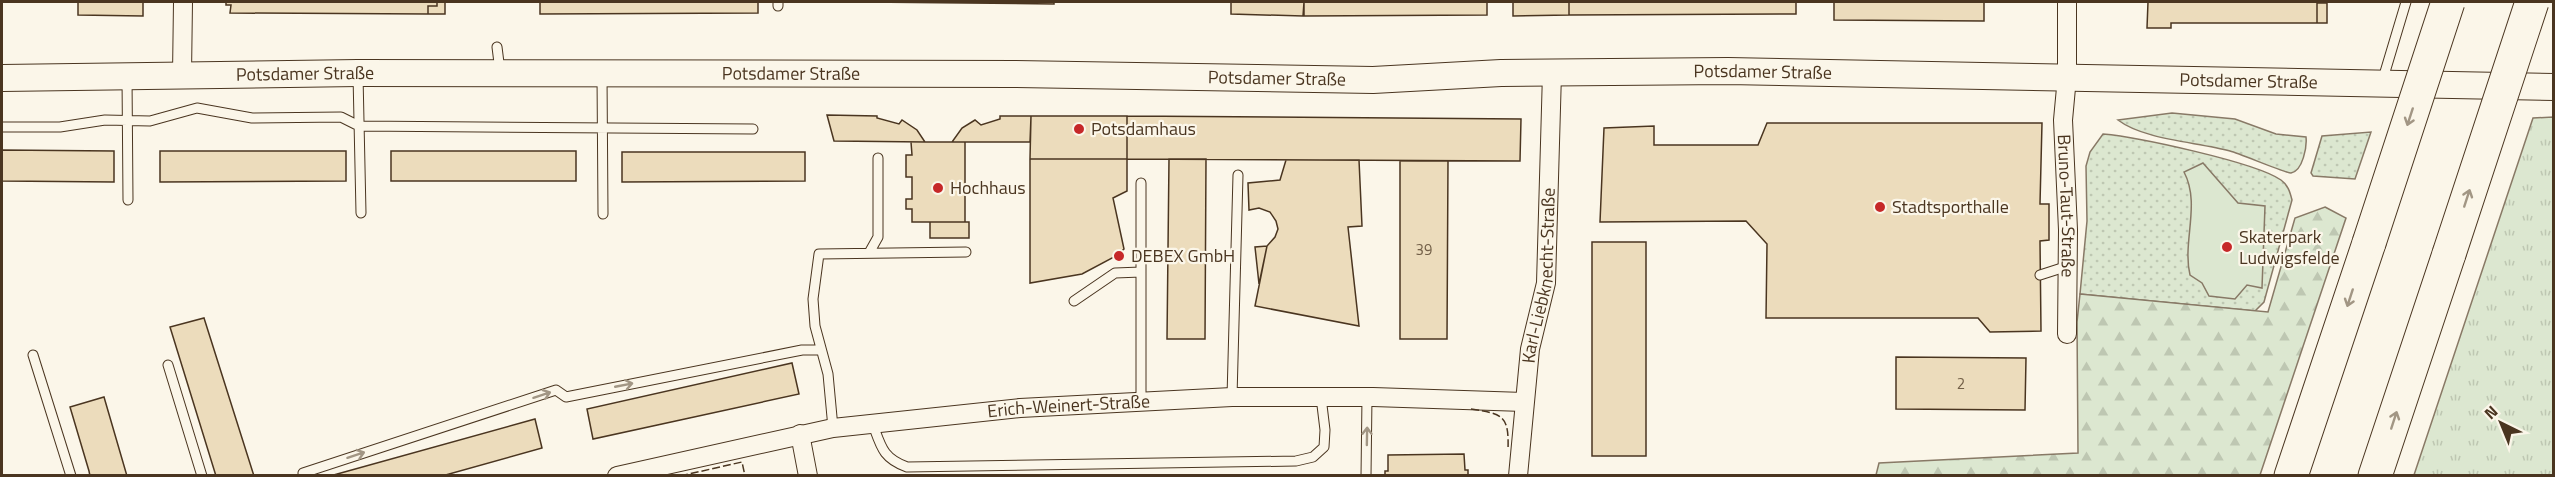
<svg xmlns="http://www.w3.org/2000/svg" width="2555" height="477" font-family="'Titillium Web',sans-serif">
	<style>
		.grass { fill: url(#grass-dots); stroke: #887966; stroke-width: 1.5 }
		.forest { fill: url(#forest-firs); stroke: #887966; stroke-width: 1.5 }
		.park { fill: url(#park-tufts); stroke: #887966; stroke-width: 1.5 }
		.pitch { fill: #dce7d0; stroke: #887966; stroke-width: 1.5 }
		.building { fill: #ecdcbc; stroke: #4a3520; stroke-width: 1.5 }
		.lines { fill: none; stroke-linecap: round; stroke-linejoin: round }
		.service-casing { stroke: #4a3520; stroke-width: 11 }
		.minor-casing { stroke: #4a3520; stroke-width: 20 }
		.secondary-casing { stroke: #4a3520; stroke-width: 28 }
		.motorway-casing { stroke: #4a3520; stroke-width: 35 }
		.service { stroke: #fbf6e9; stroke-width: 9 }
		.minor { stroke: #fbf6e9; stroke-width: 18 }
		.secondary { stroke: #fbf6e9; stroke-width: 26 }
		.motorway { stroke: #fbf6e9; stroke-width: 33 }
		.motorway-bridge-casing { stroke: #4a3520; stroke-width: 35; stroke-linecap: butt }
		.motorway-bridge { stroke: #fbf6e9; stroke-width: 33 }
		.fence { stroke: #4a3520; stroke-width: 1.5; stroke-dasharray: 8 3; stroke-linecap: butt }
		.oneway { stroke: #a29684 }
		.poi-dot { fill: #c62828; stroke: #fbf6e9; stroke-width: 2 }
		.labels { text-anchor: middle; stroke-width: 4.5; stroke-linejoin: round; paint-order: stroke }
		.number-label { font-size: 15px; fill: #725f47 }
		.street-label { font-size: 18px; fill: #4a3520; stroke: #fbf6e9 }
		.poi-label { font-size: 18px; fill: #4a3520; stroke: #fbf6e9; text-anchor: start }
	</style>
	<defs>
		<pattern id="grass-dots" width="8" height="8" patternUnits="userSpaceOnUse" patternTransform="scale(1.5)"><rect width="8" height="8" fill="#dce7d0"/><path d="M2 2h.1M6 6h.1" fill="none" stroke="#bec7b2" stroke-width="1.8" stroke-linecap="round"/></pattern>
		<pattern id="forest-firs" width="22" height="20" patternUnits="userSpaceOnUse" patternTransform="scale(1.5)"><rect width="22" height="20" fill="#dce7d0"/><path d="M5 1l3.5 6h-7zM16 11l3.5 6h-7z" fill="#bec7b2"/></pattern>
		<pattern id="park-tufts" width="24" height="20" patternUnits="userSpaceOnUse" patternTransform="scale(1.5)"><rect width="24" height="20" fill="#dce7d0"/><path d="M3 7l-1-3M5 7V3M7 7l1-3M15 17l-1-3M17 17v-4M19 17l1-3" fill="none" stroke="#bec7b2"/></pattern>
	</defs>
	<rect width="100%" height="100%" fill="#fbf6e9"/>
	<path class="grass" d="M2172,113L2235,119L2276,134L2306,137C2307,146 2303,171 2291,173C2285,173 2241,154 2230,151C2198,142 2144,140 2118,120Z
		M2371,132L2355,179L2313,176L2311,173L2322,136Z
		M2103,134C2137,137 2255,162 2281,180C2288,185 2290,192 2292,200L2264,302L2255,311L2080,294L2087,221L2086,166L2090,152Z"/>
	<path class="forest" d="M2325,207L2346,218L2260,475H1876L1879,463L2078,453L2077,322L2080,294L2268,312L2295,218Z"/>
	<path class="park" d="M2553,117V475H2414L2533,118Z"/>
	<path class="pitch" d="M2203,163L2238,203L2265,206L2262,288L2247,285L2235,299L2209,296L2202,283L2190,275C2182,242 2201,204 2184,172Z"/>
	<path class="building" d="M78,2H143V16L78,15Z
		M226,2H437V6H428V14L230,13L231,5H226Z
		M437,2H445V14H428V6H437Z
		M540,2H758V13L540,14Z
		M864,2H1054V4Z
		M1231,2H1304L1303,16L1231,14Z
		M1304,2H1487V15L1304,16Z
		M1513,2H1569V15L1513,16Z
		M1569,2H1796V14L1569,15Z
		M1834,2H1984V21L1834,20Z
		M2148,2H2327L2317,3V23H2171V28H2147Z
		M2317,3H2327V23H2317Z
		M827,115L877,116V118L899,124L902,120L917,130L925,142L834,141Z
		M1000,116H1031L1030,142H952L962,128L975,120L981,125L1000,119Z
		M1031,116H1127V159H1030Z
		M1127,116L1521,119L1520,161L1127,159Z
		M1767,123H2042L2040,204H2049V240L2040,241L2041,331L1990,332L1978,318H1766L1767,244L1746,221L1600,222L1604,128L1654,126V145H1758Z
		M911,142H965V222H912V209H906V199H912V177H906V155H912Z
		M2,150L114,151V182L2,181Z
		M160,151H346V181L160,182Z
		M391,151H576V181H391Z
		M622,152H805V181L622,182Z
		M1030,159H1127V191L1113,198L1124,249L1116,256L1082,274L1030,283Z
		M1169,159H1206L1205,339H1167Z
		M1286,160H1359L1362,226L1348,227L1359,326L1255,306L1267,246L1275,237L1278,229L1276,221L1270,212L1259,208L1249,210L1248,183L1280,180Z
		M1400,161H1448L1447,339H1400Z
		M930,222H969V238H930Z
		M1592,242H1646V456H1592Z
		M1267,246L1259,284L1255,247Z
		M204,318L254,476H216L170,327Z
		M1896,357L2026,358L2025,410L1896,409Z
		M792,363L799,394L593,439L587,409Z
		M104,397L127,476H90L89,471L70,407Z
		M535,419L542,448L442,476H330Z
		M1464,454L1465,470H1468V476H1385V471H1388V455Z"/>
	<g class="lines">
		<defs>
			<path id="service" d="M778,2V6
				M497,47L500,71
				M358,75L361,213
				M602,75L603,214
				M127,77L128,200
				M2382,82L2406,2
				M2,127H60L105,120L150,121L197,108L252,118L341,117L359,126L753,129
				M869,253L878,237V158
				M2040,275L2068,266
				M1074,301L1115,273L1141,272
				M33,355L71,476
				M168,365L202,476
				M1232,397L1238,175
				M1141,401V183
				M872,422C881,446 882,458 907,467L1296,461L1313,457L1324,447L1325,430L1321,397
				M833,428L828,374L815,326L813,299L819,254L966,252
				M304,476L303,473L556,390L566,397L802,350H821
				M1366,476L1367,397"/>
			<g id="minor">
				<path id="s1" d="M2067,2V77L2063,120L2068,230L2067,334"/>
				<path d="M182,74L183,2"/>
				<path d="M800,434L808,476"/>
				<path id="s2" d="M617,476L833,428L1020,408L1232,397H1373L1524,402"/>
				<path id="s3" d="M1518,476L1530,349L1546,283L1552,73"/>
			</g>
			<g id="secondary">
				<path id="s4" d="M2,78L358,73L1016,74L1373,80L1501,73L1728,71L2554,87"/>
			</g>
			<path id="motorway" d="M2291,476L2369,243
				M2375,476L2449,254"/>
		</defs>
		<use href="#service" class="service-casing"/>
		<use href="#minor" class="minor-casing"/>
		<use href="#secondary" class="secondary-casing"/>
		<use href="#motorway" class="motorway-casing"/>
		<use href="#service" class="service"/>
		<use href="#minor" class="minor"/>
		<use href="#secondary" class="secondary"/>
		<use href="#motorway" class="motorway"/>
		<defs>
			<path id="motorway-bridge" d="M2369,243L2448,2
				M2449,254L2532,2"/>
		</defs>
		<use href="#motorway-bridge" class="motorway-bridge-casing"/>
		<use href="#motorway-bridge" class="motorway-bridge"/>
		<path class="fence" d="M1471,409C1504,414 1509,416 1508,450
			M680,476L742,462L745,476"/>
	</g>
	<defs><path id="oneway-shaft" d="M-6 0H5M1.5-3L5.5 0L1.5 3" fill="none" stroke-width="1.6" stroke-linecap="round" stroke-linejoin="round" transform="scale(1.5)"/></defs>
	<g class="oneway">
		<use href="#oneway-shaft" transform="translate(2410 117) rotate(108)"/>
		<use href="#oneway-shaft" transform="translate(2467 198) rotate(-72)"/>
		<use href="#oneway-shaft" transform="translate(2350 298) rotate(108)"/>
		<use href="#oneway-shaft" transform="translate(624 385) rotate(-11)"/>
		<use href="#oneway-shaft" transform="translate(542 395) rotate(-18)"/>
		<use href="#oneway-shaft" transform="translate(2394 420) rotate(-72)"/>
		<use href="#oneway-shaft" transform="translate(1367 436) rotate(-89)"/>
		<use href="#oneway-shaft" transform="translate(356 455) rotate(-18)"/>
	</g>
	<g class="poi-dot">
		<circle cx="1079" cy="129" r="6"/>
		<circle cx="938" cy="188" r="6"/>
		<circle cx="1880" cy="207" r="6"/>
		<circle cx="2227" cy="247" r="6"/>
		<circle cx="1119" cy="256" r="6"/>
	</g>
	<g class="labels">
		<g class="number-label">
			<text x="1424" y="255">39</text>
			<text x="1961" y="389">2</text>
		</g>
		<g class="street-label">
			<text dy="6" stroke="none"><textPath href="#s4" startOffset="1761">Potsdamer Straße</textPath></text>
			<text dy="6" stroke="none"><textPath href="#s4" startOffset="303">Potsdamer Straße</textPath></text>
			<text dy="6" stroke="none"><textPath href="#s4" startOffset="789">Potsdamer Straße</textPath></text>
			<text dy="6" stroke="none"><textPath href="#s4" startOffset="1275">Potsdamer Straße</textPath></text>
			<text dy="6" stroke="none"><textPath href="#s4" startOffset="2247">Potsdamer Straße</textPath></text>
			<text dy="6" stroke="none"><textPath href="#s1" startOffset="204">Bruno-Taut-Straße</textPath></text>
			<text dy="6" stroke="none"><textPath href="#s3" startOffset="202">Karl-Liebknecht-Straße</textPath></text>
			<text dy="6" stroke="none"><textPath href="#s2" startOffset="458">Erich-Weinert-Straße</textPath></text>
		</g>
		<g class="poi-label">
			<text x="1091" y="135">Potsdamhaus</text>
			<text x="950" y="194">Hochhaus</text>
			<text x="1892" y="213">Stadtsporthalle</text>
			<text x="2239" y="243">Skaterpark<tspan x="2239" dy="21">Ludwigsfelde</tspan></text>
			<text x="1131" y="262">DEBEX GmbH</text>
		</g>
	</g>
	<rect width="2555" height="477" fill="none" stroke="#4a3520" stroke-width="6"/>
	<g transform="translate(2501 423) rotate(317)" stroke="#fbf6e9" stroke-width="4.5" paint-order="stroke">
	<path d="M0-4.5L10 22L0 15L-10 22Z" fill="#4a3520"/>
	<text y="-9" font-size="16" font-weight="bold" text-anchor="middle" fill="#4a3520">N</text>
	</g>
</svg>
